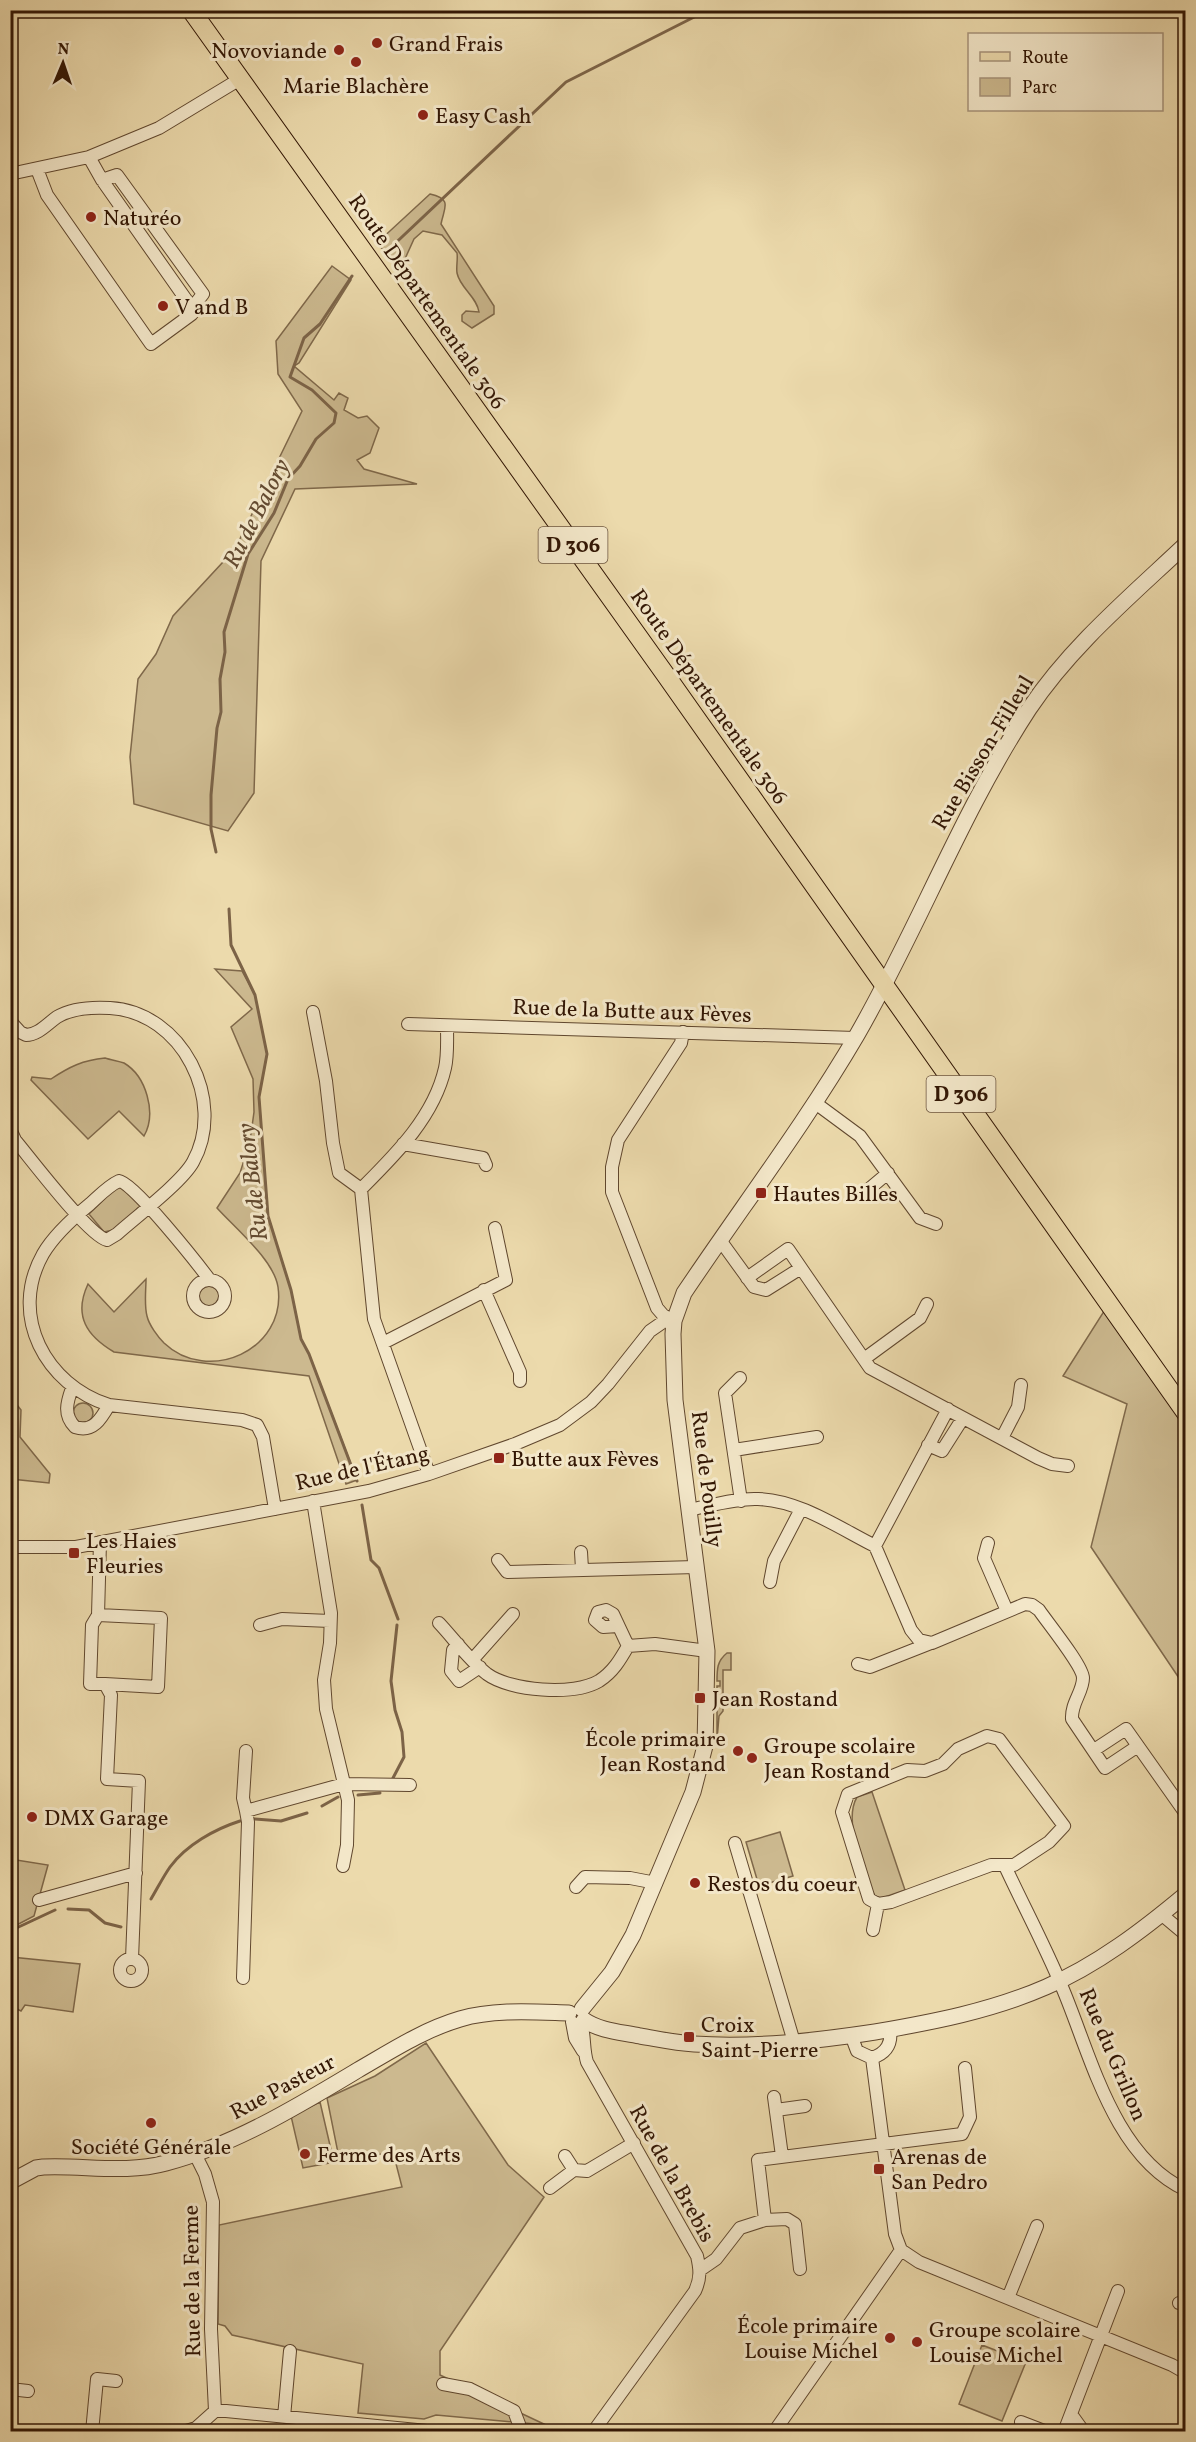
<svg xmlns="http://www.w3.org/2000/svg" width="1196" height="2442" font-family="Vollkorn,serif">
	<style>
		.green { fill: #ccb98f; stroke: #7f684a; stroke-width: 1.5 }
		.lines { fill: none; stroke-linecap: round; stroke-linejoin: round }
		.stream { stroke: #7c6347; stroke-width: 3 }
		.minor-casing { stroke: #60472e; stroke-width: 14 }
		.tertiary-casing { stroke: #60472e; stroke-width: 17 }
		.primary-casing { stroke: #321604; stroke-width: 20 }
		.minor { stroke: #f3e7c9; stroke-width: 12 }
		.tertiary { stroke: #f3e7c9; stroke-width: 15 }
		.primary { stroke: #ecdaac; stroke-width: 18 }
		.poi-dot { fill: #8f2418; stroke: #f3e7c9; stroke-width: 2 }
		.labels { text-anchor: middle; stroke-width: 6; stroke-linejoin: round; paint-order: stroke }
		.shield { fill: #f3e7c9; stroke: #6c553f; stroke-width: 1.5 }
		.shield-label { font-size: 21px; font-weight: bold; fill: #321604 }
		.poi-label { font-size: 22px; fill: #321604; stroke: #f3e7c9; text-anchor: start }
		.street-label { font-size: 22px; fill: #321604; stroke: #f3e7c9 }
		.water-label { font-size: 24px; font-style: italic; fill: #634a30; stroke: #f3e7c9 }
	</style>
	<rect width="100%" height="100%" fill="#ecdaac"/>
	<filter id="stains"><feTurbulence type="fractalNoise" baseFrequency=".00333" numOctaves="4"/><feColorMatrix values="0 0 0 0 .2 0 0 0 0 .09 0 0 0 0 .02 0 0 0 .5 -.17"/></filter>
	<radialGradient id="worn" r=".72"><stop offset=".6" stop-color="#630" stop-opacity="0"/><stop offset="1" stop-color="#630" stop-opacity=".3"/></radialGradient>
	<path class="green" d="M430,194C453,199 444,208 441,224L494,306V314L472,328L462,321V315L466,311L479,312C477,297 460,288 457,273C456,267 458,259 457,253L442,235L423,231L414,239L404,261L392,257L378,245V242Z
		M332,266L351,280L299,363L294,366L334,400L339,393L348,398L344,410L358,418L367,416L379,428L370,453L357,460L364,469L417,484L295,489L261,561L254,793L228,831L134,804L130,757L138,679L156,654L173,616L235,549L302,411L278,374L276,341Z
		M215,969L242,971L255,995L267,1054L259,1097L268,1216L291,1290L301,1339L309,1354L357,1480L346,1484L309,1376L114,1352C87,1336 73,1316 88,1284L114,1312L146,1279C146,1290 144,1305 147,1316C149,1325 158,1337 164,1343C208,1385 287,1350 278,1287C274,1260 235,1228 217,1208L240,1173L250,1141L254,1112L253,1079L231,1027L252,1009Z
		M105,1058C111,1060 118,1061 124,1063C146,1076 157,1113 144,1136L119,1111L88,1139L31,1080L32,1077L51,1079C69,1067 83,1060 105,1058Z
		M121,1187L139,1203L140,1206L118,1229L104,1232L89,1214L114,1189Z
		M199 1296a10 10 0 1 1 20 0a10 10 0 1 1-20 0Z
		M1106,1308L1185,1424V1687L1091,1547L1127,1404L1063,1376Z
		M11,1397L21,1410L20,1437L50,1474L49,1483L11,1479Z
		M73 1413a10 10 0 1 1 20 0a10 10 0 1 1-20 0Z
		M727,1653H731V1670H723V1711L719,1716L717,1740V1686H720V1681H717C717,1669 717,1661 727,1653Z
		M872,1792L905,1890L882,1898L876,1897L870,1888C863,1862 843,1821 857,1797Z
		M780,1832L793,1876L759,1886L746,1842Z
		M10,1859L48,1865L34,1916L11,1928Z
		M11,1957L80,1964L73,2012L25,2005L21,2011L11,2006Z
		M426,2043L508,2165L544,2197L440,2351V2375L546,2425L436,2415L424,2419L358,2413L363,2364L232,2335L225,2326L218,2324L219,2225L402,2187L393,2152L342,2161L339,2158L327,2098L375,2076Z
		M320,2102L332,2154L329,2163L303,2168L291,2116Z
		M982,2345L1026,2362L1002,2421L959,2404Z"/>
	<g class="lines">
		<path class="stream" d="M385,253L566,82L708,10
			M216,852L211,829V795L217,728L221,712L220,679L225,652L224,632L248,554L274,513L288,479L300,466L316,439L334,423L336,413L312,390L290,377L304,338L320,324L352,276
			M229,909L231,945L255,995L267,1054L259,1097L268,1216L291,1290L301,1339L309,1354L357,1481
			M362,1505L371,1560L379,1568L398,1619
			M393,1778L404,1757L402,1732L395,1710L391,1681L397,1625
			M358,1795L380,1793
			M322,1806L338,1797
			M255,1819L281,1821L307,1813
			M151,1899C157,1889 163,1877 170,1867C186,1845 215,1829 240,1821
			M68,1909L89,1910L105,1923L121,1927
			M10,1931L55,1910"/>
		<defs>
			<path id="minor" d="M89,157L102,180L192,308L203,294L117,175L102,180
				M37,169L47,195L151,344L192,314V308
				M10,174L89,157L159,128L240,79
				M313,1012L326,1081L333,1143L339,1173L361,1189
				M10,1021L20,1032L26,1035C38,1035 47,1024 57,1017C72,1008 93,1007 110,1008C182,1012 227,1101 193,1162C182,1182 136,1217 117,1234L107,1240C88,1235 31,1159 15,1140
				M408,1024L855,1038
				M814,1102L860,1136L920,1218L936,1224
				M10,1129L15,1140L10,1152
				M403,1144L483,1158L486,1165
				M869,1189L888,1173
				M720,1240L754,1287L766,1290L801,1268L870,1368L1038,1458L1052,1464L1068,1466
				M747,1278L788,1249L801,1268
				M209,1279C197,1263 133,1182 119,1181C108,1186 99,1196 90,1204C73,1218 54,1235 43,1254C8,1316 46,1385 109,1405L242,1420L257,1425L263,1437L275,1509
				M193 1296a16 16 0 1 1 32 0a16 16 0 1 1-32 0Z
				M484,1290L520,1372V1381
				M674,1321L663,1315L657,1308L612,1192V1167L618,1140L681,1043L683,1032
				M383,1343L506,1280L495,1228
				M864,1359L920,1318L927,1304
				M740,1378L725,1393L741,1501
				M72,1388C67,1402 63,1415 75,1427C93,1433 101,1419 109,1405
				M1002,1438L1018,1407L1021,1385
				M928,1445L942,1451L963,1418
				M734,1450L817,1437
				M429,1474L374,1319L361,1189C395,1155 434,1117 445,1068C448,1055 447,1039 447,1026
				M313,1501L331,1613L330,1643L324,1680L326,1709L348,1800L347,1845L343,1866
				M688,1510C710,1506 735,1498 758,1499C799,1500 839,1528 875,1546L948,1409
				M100,1542L98,1615L92,1625L90,1684H105L111,1695L107,1779L139,1781L132,1959
				M988,1543L984,1558L1007,1611
				M875,1546L911,1630L919,1640L932,1643L1025,1604L1032,1605L1039,1610C1047,1622 1083,1666 1083,1678C1083,1692 1071,1703 1072,1719L1105,1768L1138,1746
				M10,1547H76L369,1491L429,1474L515,1444L560,1425L591,1402L608,1384L650,1331L663,1322L674,1321
				M581,1552L582,1569
				M498,1560L507,1572L696,1567
				M770,1582L774,1561L801,1509
				M98,1615L161,1618L158,1687L105,1684
				M439,1623C454,1639 469,1660 487,1674C510,1691 574,1696 599,1681C613,1672 620,1660 628,1646L655,1644L707,1651
				M260,1625L282,1619L330,1621
				M618,1626L603,1627L595,1620L598,1612L606,1610L613,1614L628,1646
				M458,1644L453,1650L451,1671L459,1681L480,1667
				M473,1659L513,1614
				M858,1664L870,1667L931,1643
				M987,1736L999,1739L1064,1826L1049,1842L1014,1865H991L891,1902L878,1904L869,1899L842,1812L848,1794L907,1770L925,1771L943,1764L958,1749Z
				M1094,1750L1126,1729L1186,1814
				M246,1751L243,1798L246,1811L344,1784L410,1785
				M735,1843L794,2042
				M1005,1866C1024,1907 1045,1946 1062,1987C1091,2055 1113,2156 1186,2190
				M576,1887L585,1877L630,1878L656,1883
				M39,1900L136,1873
				M1161,1914L1186,1935
				M873,1930L878,1904
				M120 1970a11 11 0 1 1 22 0a11 11 0 1 1-22 0Z
				M243,1978L248,1822L246,1811
				M572,2022L575,2038L583,2051
				M581,2022C585,2036 583,2049 587,2062L697,2256C700,2269 701,2278 695,2291L593,2432
				M851,2035L857,2051L872,2058C887,2053 892,2043 890,2029
				M872,2058L895,2234L901,2250L919,2262L1172,2365L1186,2373
				M774,2097L782,2156
				M776,2110L805,2106
				M195,2154L205,2174L213,2202L211,2329L215,2411
				M565,2156L574,2170
				M550,2188L574,2170L587,2171L634,2143
				M800,2269L795,2224L787,2219L765,2220L758,2160L962,2134L970,2117L965,2068
				M700,2270L716,2259L740,2228L765,2220
				M1008,2298L1037,2226
				M1179,2303L1186,2305
				M443,2384L470,2389L514,2411L519,2424V2432
				M10,2389L28,2391
				M1071,2414L1084,2432
				M284,2417L290,2351
				M1021,2422L1047,2432
				M92,2432L97,2379L116,2381
				M183,2432L196,2428L215,2411H226L437,2432
				M774,2432L901,2250
				M1064,2432L1118,2291"/>
			<path id="tertiary" d="M582,2009L612,1972L633,1935L693,1792L705,1746L707,1651L675,1400L673,1334L674,1321L684,1293C741,1208 805,1124 857,1035C918,929 961,813 1029,709C1071,646 1131,596 1186,544
				M584,2020C600,2031 621,2032 640,2036C658,2039 676,2043 694,2044C754,2048 815,2041 875,2032C933,2022 991,2011 1046,1987C1097,1965 1143,1930 1186,1894
				M10,2182L36,2168L43,2167C84,2165 126,2174 166,2163C234,2145 298,2106 358,2070C391,2051 423,2030 460,2019C494,2009 534,2012 569,2013"/>
			<path id="primary" d="M191,10L665,674L1186,1413"/>
		</defs>
		<use href="#minor" class="minor-casing"/>
		<use href="#tertiary" class="tertiary-casing"/>
		<use href="#primary" class="primary-casing"/>
		<use href="#minor" class="minor"/>
		<use href="#tertiary" class="tertiary"/>
		<use href="#primary" class="primary"/>
	</g>
	<g class="poi-dot">
		<circle cx="377" cy="43" r="6"/>
		<circle cx="339" cy="50" r="6"/>
		<circle cx="356" cy="62" r="6"/>
		<circle cx="423" cy="115" r="6"/>
		<circle cx="91" cy="217" r="6"/>
		<circle cx="163" cy="306" r="6"/>
		<rect x="755" y="1187" width="12" height="12" rx="3"/>
		<rect x="493" y="1452" width="12" height="12" rx="3"/>
		<rect x="68" y="1547" width="12" height="12" rx="3"/>
		<rect x="694" y="1692" width="12" height="12" rx="3"/>
		<circle cx="738" cy="1751" r="6"/>
		<circle cx="752" cy="1758" r="6"/>
		<circle cx="32" cy="1817" r="6"/>
		<circle cx="695" cy="1883" r="6"/>
		<rect x="683" y="2031" width="12" height="12" rx="3"/>
		<circle cx="151" cy="2123" r="6"/>
		<circle cx="305" cy="2154" r="6"/>
		<rect x="873" y="2163" width="12" height="12" rx="3"/>
		<circle cx="890" cy="2338" r="6"/>
		<circle cx="917" cy="2342" r="6"/>
	</g>
	<g class="labels">
		<g class="shield">
			<rect x="538.5" y="527" width="69" height="36" rx="4.5"/>
			<rect x="926.5" y="1076" width="69" height="36" rx="4.5"/>
		</g>
		<g class="shield-label">
			<text x="573" y="552">D 306</text>
			<text x="961" y="1101">D 306</text>
		</g>
		<g class="poi-label">
			<text x="389" y="51">Grand Frais</text>
			<text x="327" y="58" text-anchor="end">Novoviande</text>
			<text x="356" y="93" text-anchor="middle">Marie Blachère</text>
			<text x="435" y="123">Easy Cash</text>
			<text x="103" y="225">Naturéo</text>
			<text x="175" y="314">V and B</text>
			<text x="773" y="1201">Hautes Billes</text>
			<text x="511" y="1466">Butte aux Fèves</text>
			<text x="86" y="1548">Les Haies<tspan x="86" dy="25">Fleuries</tspan></text>
			<text x="712" y="1706">Jean Rostand</text>
			<text x="726" y="1746" text-anchor="end">École primaire<tspan x="726" dy="25">Jean Rostand</tspan></text>
			<text x="764" y="1753">Groupe scolaire<tspan x="764" dy="25">Jean Rostand</tspan></text>
			<text x="44" y="1825">DMX Garage</text>
			<text x="707" y="1891">Restos du coeur</text>
			<text x="701" y="2032">Croix<tspan x="701" dy="25">Saint-Pierre</tspan></text>
			<text x="151" y="2154" text-anchor="middle">Société Générale</text>
			<text x="317" y="2162">Ferme des Arts</text>
			<text x="891" y="2164">Arenas de<tspan x="891" dy="25">San Pedro</tspan></text>
			<text x="878" y="2333" text-anchor="end">École primaire<tspan x="878" dy="25">Louise Michel</tspan></text>
			<text x="929" y="2337">Groupe scolaire<tspan x="929" dy="25">Louise Michel</tspan></text>
		</g>
		<g class="street-label">
			<text transform="translate(428 301) rotate(55)" y="8">Route Départementale 306</text>
			<text transform="translate(710 696) rotate(55)" y="8">Route Départementale 306</text>
			<text transform="translate(982 752) rotate(-59)" y="8">Rue Bisson-Filleul</text>
			<text transform="translate(632 1010) rotate(2)" y="8">Rue de la Butte aux Fèves</text>
			<text transform="translate(362 1467) rotate(-13)" y="8">Rue de l'Étang</text>
			<text transform="translate(708 1479) rotate(83)" y="8">Rue de Pouilly</text>
			<text transform="translate(1114 2054) rotate(67)" y="8">Rue du Grillon</text>
			<text transform="translate(282 2086) rotate(-28)" y="8">Rue Pasteur</text>
			<text transform="translate(673 2173) rotate(61)" y="8">Rue de la Brebis</text>
			<text transform="translate(191 2281) rotate(-91)" y="8">Rue de la Ferme</text>
		</g>
		<g class="water-label">
			<text transform="translate(256 513) rotate(-63)" y="8">Ru de Balory</text>
			<text transform="translate(252 1182) rotate(-97)" y="8">Ru de Balory</text>
		</g>
	</g>
	<rect width="1196" height="2442" fill="none" stroke="#ecdaac" stroke-width="36"/>
	<rect x="12" y="12" width="1172" height="2418" fill="none" stroke="#321604" stroke-width="3"/>
	<rect x="18" y="18" width="1160" height="2406" fill="none" stroke="#321604" stroke-width="1.5"/>
	<rect x="968" y="33" width="195" height="78" fill="#f3e7c9" stroke="#a6937a" stroke-width="1.5"/>
	<rect x="980" y="52" width="30" height="9" fill="#ecdaac" stroke="#a6937a" stroke-width="1.5"/>
	<text x="1022" y="63" font-size="18" fill="#321604">Route</text>
	<rect x="980" y="78" width="30" height="18" fill="#ccb98f" stroke="#a6937a" stroke-width="1.5"/>
	<text x="1022" y="93" font-size="18" fill="#321604">Parc</text>
	<g transform="translate(63 63) rotate(2)" stroke="#f3e7c9" stroke-width="4.5" paint-order="stroke">
	<path d="M0-4.5L10 22L0 15L-10 22Z" fill="#321604"/>
	<text y="-9" font-size="16" font-weight="bold" text-anchor="middle" fill="#321604">N</text>
	</g>
	<rect width="100%" height="100%" filter="url(#stains)"/>
	<rect width="100%" height="100%" fill="url(#worn)"/>
</svg>
